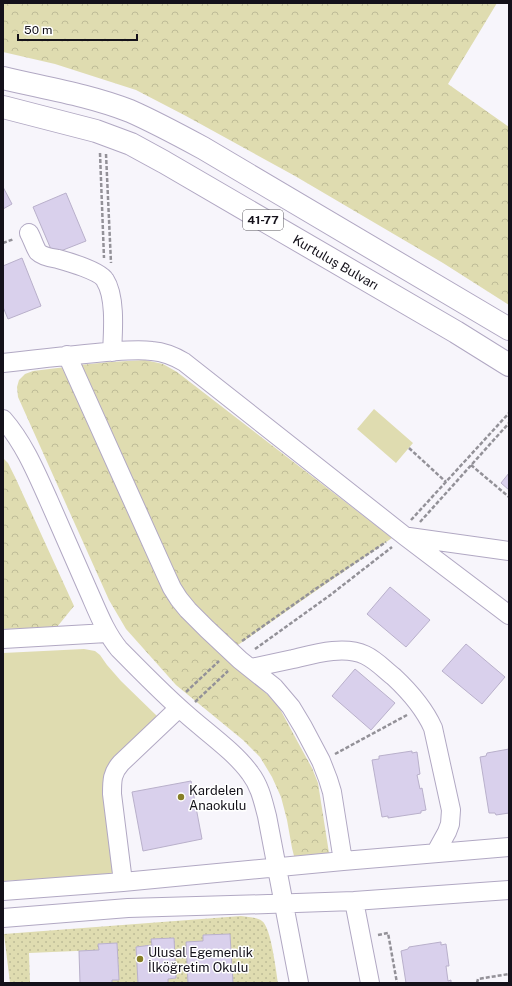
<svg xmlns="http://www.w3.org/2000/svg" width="512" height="986" font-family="'Public Sans',sans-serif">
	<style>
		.green { fill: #dfdcb0 }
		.forest { fill: url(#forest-crowns) }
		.garden { fill: url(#garden-dots) }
		.building { fill: #d9d0ec; stroke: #b9b0cb }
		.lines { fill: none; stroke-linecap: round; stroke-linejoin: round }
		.minor-casing { stroke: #b1a8c3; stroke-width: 20 }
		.highway-casing { stroke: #b1a8c3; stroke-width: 24 }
		.path { stroke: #939198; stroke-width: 2.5; stroke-dasharray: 4 2; stroke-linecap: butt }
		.minor { stroke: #fff; stroke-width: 18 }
		.highway { stroke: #fff; stroke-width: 22 }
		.poi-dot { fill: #877f27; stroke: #fff; stroke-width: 1.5 }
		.labels { text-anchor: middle; stroke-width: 3; stroke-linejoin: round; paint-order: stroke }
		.shield { fill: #fff; stroke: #5a585f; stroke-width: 1 }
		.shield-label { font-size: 12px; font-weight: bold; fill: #14111a }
		.street-label { font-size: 13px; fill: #14111a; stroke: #fff }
		.poi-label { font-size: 13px; fill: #14111a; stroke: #fff; text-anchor: start }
	</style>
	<defs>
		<pattern id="forest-crowns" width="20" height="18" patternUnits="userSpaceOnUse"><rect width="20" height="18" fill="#dfdcb0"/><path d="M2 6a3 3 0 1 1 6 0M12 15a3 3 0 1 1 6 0" fill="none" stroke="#bebc97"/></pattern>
		<pattern id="garden-dots" width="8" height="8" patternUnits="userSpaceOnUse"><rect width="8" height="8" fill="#dfdcb0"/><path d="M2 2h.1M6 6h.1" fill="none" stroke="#bebc97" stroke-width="1.8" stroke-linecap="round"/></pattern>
	</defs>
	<rect width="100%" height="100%" fill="#f7f5fb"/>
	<path class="green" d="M374,409L413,443L396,463L357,429Z
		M84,649L95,651L100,655L107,665L121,681L158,717L124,748L115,874L3,881V653Z"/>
	<path class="forest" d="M3,3H497L448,84L509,127V305L443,263L295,176L186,116L136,90L55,64L3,52Z
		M145,360L163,364L177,372L392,538L235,647L187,599L79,365L110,362Z
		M66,367L203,637L268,695L280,709L301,748L312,768L318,783L329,853L294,856L292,848L287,820L281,797L272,777L260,757L243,740L176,685L126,629L109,600L18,397L17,387L19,380L25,374L33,371Z
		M3,458L8,463L15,477L74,606L57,627L3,629Z"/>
	<path class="garden" d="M241,916C248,917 256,917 262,921C271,927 276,971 278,983H233L230,934L203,935V941L186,942L188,983H168V979L176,978L173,938L152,939V945L136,947L138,983H112V980L119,979L117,943L98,944L99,950L29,953L30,983H10L4,934Z"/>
	<path class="building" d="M3,187L12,204L3,209Z
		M66,193L86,241L53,254L33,207Z
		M22,258L41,306L8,319L3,307V266Z
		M509,473V490L501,483Z
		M390,587L430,620L406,647L367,614Z
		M466,644L505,677L482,704L442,671Z
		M355,669L395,703L371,730L332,696Z
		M509,749V813L496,815L495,813H489L480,757L486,756L487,753Z
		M412,751V753L417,752L420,774L417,775L420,789L422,788L426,810L421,811V813L388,818V816L382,817L372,760L379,759V756Z
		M191,781L202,839L143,851L132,792Z
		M230,934L233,983H188L186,942L203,941V935Z
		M174,938L176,978L168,979V983H138L136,947L152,945L151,939Z
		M441,942V945L446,944L449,966H446L448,981L451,980V983H406L401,951L408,949L409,947Z
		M117,943L119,980H112V983H80L79,951L99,950L98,944Z"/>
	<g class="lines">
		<defs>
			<path id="minor" d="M29,233C32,238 35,248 38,252C43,257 52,258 58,259C69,262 100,271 105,280C116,297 113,332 112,352
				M67,355L166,575L172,588L179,599L188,610L207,629L240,660L274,687L291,707L303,727L321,761L328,779L332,792L343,861
				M3,363C37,359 72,355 106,352C121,351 137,349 152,351C164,352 174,356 184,362L406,537L509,615
				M3,419C24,443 36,472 49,501C62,531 75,560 88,590C97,610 105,632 119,649C141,671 162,693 185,713C206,732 234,751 250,773C260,786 263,801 267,816L299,983
				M409,537L509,551
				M3,639L107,633
				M251,668C265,665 279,662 293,659C314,654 344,645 365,655C376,660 385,670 394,677C410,692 424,708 433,728L451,810L450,824L447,832L436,852
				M123,882L112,794C112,780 112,773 121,763L179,708
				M3,891L123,882L343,861L509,847
				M354,901L370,983
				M3,918L128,908L268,904L354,901L509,890"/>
			<path id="highway" d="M3,78C45,88 89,95 130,111C155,122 179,135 203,148L509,329
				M3,107L96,131L131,144L164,162L456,332L509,365"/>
		</defs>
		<use href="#minor" class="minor-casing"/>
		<use href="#highway" class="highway-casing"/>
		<path class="path" d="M100,153L104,258
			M106,154L111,263
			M3,243L14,239
			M409,448L446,482
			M471,465L509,497
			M411,520L509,413
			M420,522L509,423
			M242,641L317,588L386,542
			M255,649L329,596L392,547
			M186,692L219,661
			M195,702L228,671
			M335,754L407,715
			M378,935L388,933L397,983
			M477,983L478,979L509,974"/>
		<use href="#minor" class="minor"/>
		<use href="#highway" class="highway"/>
	</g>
	<g class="poi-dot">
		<circle cx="181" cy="797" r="4"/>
		<circle cx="140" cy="959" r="4"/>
	</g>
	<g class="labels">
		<rect class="shield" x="243" y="210" width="40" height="20" rx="3"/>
		<g class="shield-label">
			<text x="263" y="224">41-77</text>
		</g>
		<g class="street-label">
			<text transform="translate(336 262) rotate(30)" y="5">Kurtuluş Bulvarı</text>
		</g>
		<g class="poi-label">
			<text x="189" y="795">Kardelen<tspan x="189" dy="15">Anaokulu</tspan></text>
			<text x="148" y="957">Ulusal Egemenlik<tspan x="148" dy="15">İlköğretim Okulu</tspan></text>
		</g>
	</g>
	<rect width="512" height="986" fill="none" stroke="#14111a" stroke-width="8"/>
	<path d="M18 34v6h119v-6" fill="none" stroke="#14111a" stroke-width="2"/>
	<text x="24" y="34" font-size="12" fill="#14111a" stroke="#ffffff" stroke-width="3" paint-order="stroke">50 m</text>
</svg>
